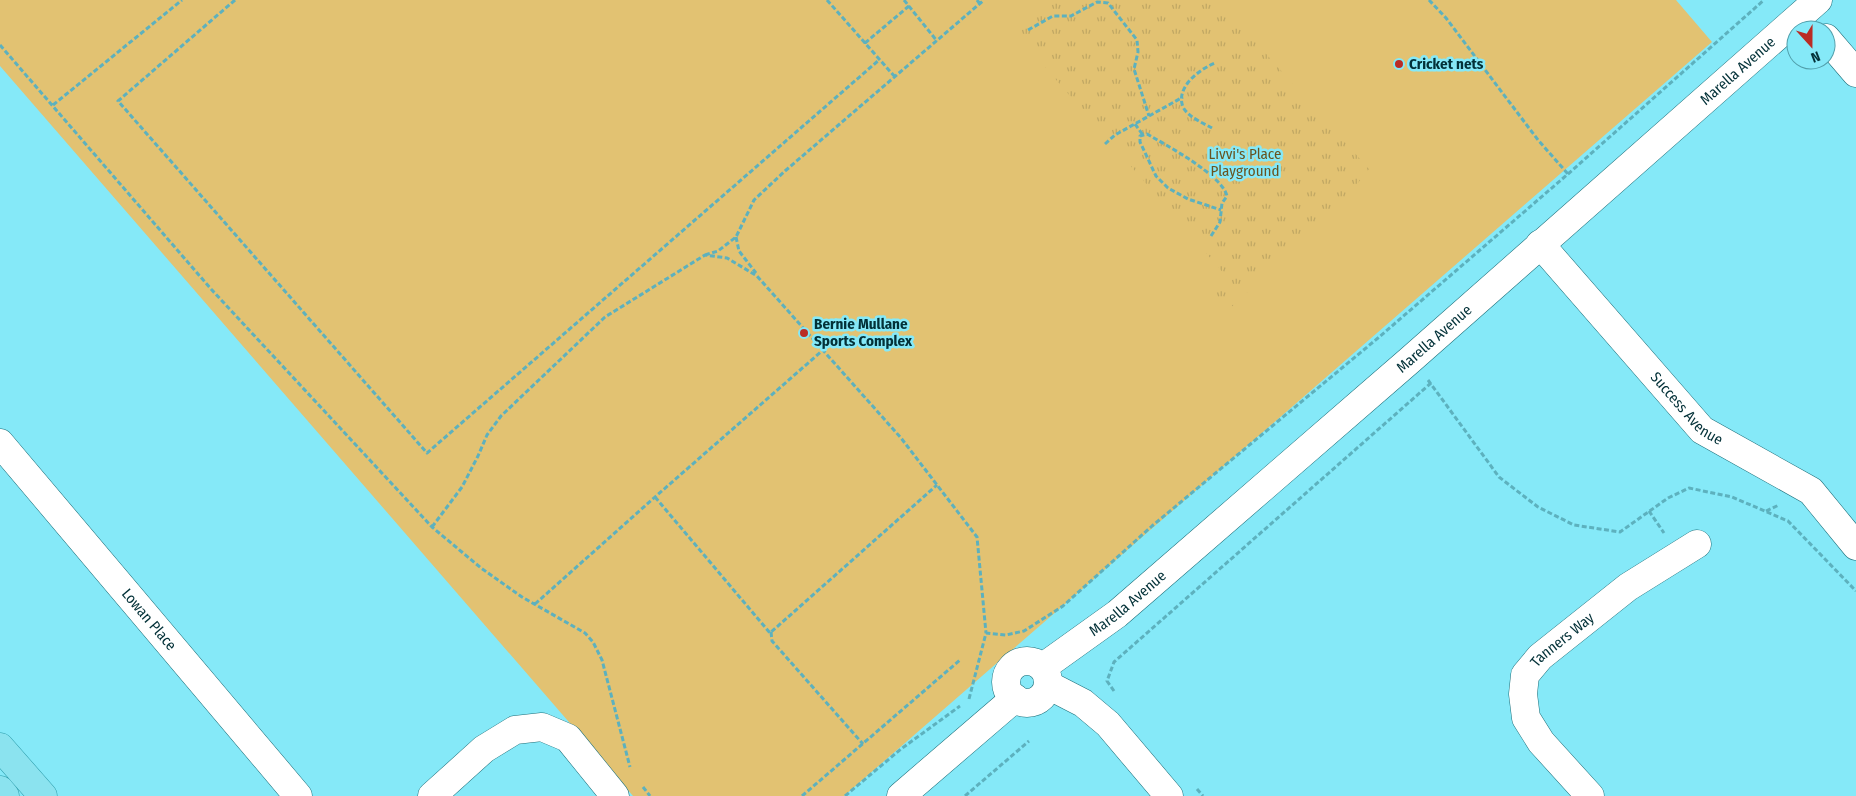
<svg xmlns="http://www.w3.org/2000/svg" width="1856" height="796" font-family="'Fira Sans Condensed',sans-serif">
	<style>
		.green { fill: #e2c272 }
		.park { fill: url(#park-tufts) }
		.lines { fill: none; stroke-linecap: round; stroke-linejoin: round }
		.minor-casing { stroke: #1c6e79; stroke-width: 29 }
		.major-casing { stroke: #2999a8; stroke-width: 29 }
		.path { stroke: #5db1be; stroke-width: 3; stroke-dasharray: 5 2.5; stroke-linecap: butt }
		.minor { stroke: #fff; stroke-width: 28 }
		.major { stroke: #8be3ef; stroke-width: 28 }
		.poi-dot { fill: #ba2c25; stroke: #85e9f8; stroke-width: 2 }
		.labels { text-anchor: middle; stroke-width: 5; stroke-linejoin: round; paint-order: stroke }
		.poi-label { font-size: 15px; font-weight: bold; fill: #033138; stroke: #85e9f8; text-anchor: start }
		.street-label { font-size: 15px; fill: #033138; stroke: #85e9f8 }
		.park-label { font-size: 15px; fill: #685421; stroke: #85e9f8 }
	</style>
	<defs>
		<pattern id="park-tufts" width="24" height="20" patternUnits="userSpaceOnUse" patternTransform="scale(1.25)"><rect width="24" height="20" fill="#e2c272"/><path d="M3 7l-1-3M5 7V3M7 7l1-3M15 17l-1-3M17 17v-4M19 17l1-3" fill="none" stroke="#c0a763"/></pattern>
	</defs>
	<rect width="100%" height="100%" fill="#85e9f8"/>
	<path class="green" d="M0,0H1676L1712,42L844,796H633L0,66Z"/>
	<path class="park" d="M1047,0H1218L1369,169L1339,207L1226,312L1207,292L1225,275L1013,30Z"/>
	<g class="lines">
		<defs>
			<g id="minor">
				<path d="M1826,38L1856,73"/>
				<path id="s1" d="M1540,244L1702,430L1811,491L1856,546"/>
				<path id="s2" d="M0,443L298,796"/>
				<circle cx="1027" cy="682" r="21"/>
				<path id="s3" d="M1043,667L1117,614L1410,360L1818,0"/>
				<path d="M1048,685L1083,703L1108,724L1169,796"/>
				<path d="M432,796L484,749L515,730L542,727L568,738L615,796"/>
				<path d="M901,796L1015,698"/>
				<path id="s4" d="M1590,796L1541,742L1526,718L1523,694L1525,675L1540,657L1628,587L1697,544"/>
			</g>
			<path id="major" d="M0,747L43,796
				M0,790L5,796"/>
		</defs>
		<use href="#minor" class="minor-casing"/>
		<use href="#major" class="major-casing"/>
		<path class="path" d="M235,0L118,101L427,453L879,60
			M827,0L895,77
			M904,0L937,41
			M977,0L980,4
			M1429,0L1446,18L1538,140L1568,174
			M1028,30L1053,16H1071L1097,2L1108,3L1137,40L1138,52L1134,69L1149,116
			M865,43L909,6
			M0,45L211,289L432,527L481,568L522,597L585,633L593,642L602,660L630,767
			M53,105L182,0
			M1135,124L1143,135
			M1212,128C1203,123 1188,117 1183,107C1175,87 1200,69 1215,63
			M1105,144L1115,135L1183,97
			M1211,236L1220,222L1222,203L1227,196C1222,175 1166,145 1147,134L1140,136V142L1156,176L1168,188L1188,199L1221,210
			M736,237L739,251L756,273
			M705,255L718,251L736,237L754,200L785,171L984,0
			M1428,380L1499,477L1538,507L1574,525L1620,532L1668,498L1689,488L1732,497L1788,521L1856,591
			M655,497L770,633L937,485
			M1649,511L1664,533
			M1766,511L1779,505
			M432,527L462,487L478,456L487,435L501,416L605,317L705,255L727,258L757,276L901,438L977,537L986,633
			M535,604L655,497L823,350
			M771,632L772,641L863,744
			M1114,691L1107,681L1114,662L1431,383
			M969,699L986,633L1006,635L1024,631L1063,606L1152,526L1378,338L1568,174L1764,0
			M643,787L650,796
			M1197,789L1203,796
			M802,796L960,660
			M845,796L901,749L960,706
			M965,796L1029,741"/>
		<use href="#minor" class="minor"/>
		<use href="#major" class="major"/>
	</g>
	<g class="poi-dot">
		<circle cx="1399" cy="64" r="5"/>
		<circle cx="804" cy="333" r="5"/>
	</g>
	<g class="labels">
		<g class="poi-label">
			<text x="1409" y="69">Cricket nets</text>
			<text x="814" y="329">Bernie Mullane<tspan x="814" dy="17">Sports Complex</tspan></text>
		</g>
		<g class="street-label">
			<text dy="5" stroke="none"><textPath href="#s3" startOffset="916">Marella Avenue</textPath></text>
			<text dy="5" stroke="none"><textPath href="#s3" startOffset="511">Marella Avenue</textPath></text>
			<text dy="5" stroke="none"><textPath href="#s1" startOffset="221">Success Avenue</textPath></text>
			<text dy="5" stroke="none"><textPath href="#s3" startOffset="106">Marella Avenue</textPath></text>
			<text dy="5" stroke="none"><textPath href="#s2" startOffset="231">Lowan Place</textPath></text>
			<text dy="5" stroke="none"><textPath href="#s4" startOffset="196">Tanners Way</textPath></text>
		</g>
		<g class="park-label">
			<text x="1245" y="159">Livvi's Place<tspan x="1245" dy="17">Playground</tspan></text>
		</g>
	</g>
	<g transform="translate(1811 45) rotate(159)"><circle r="24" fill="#85e9f8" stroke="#519fab"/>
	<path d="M0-4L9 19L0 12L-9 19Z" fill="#ba2c25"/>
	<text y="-8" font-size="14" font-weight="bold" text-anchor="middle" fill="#033138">N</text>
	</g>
</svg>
